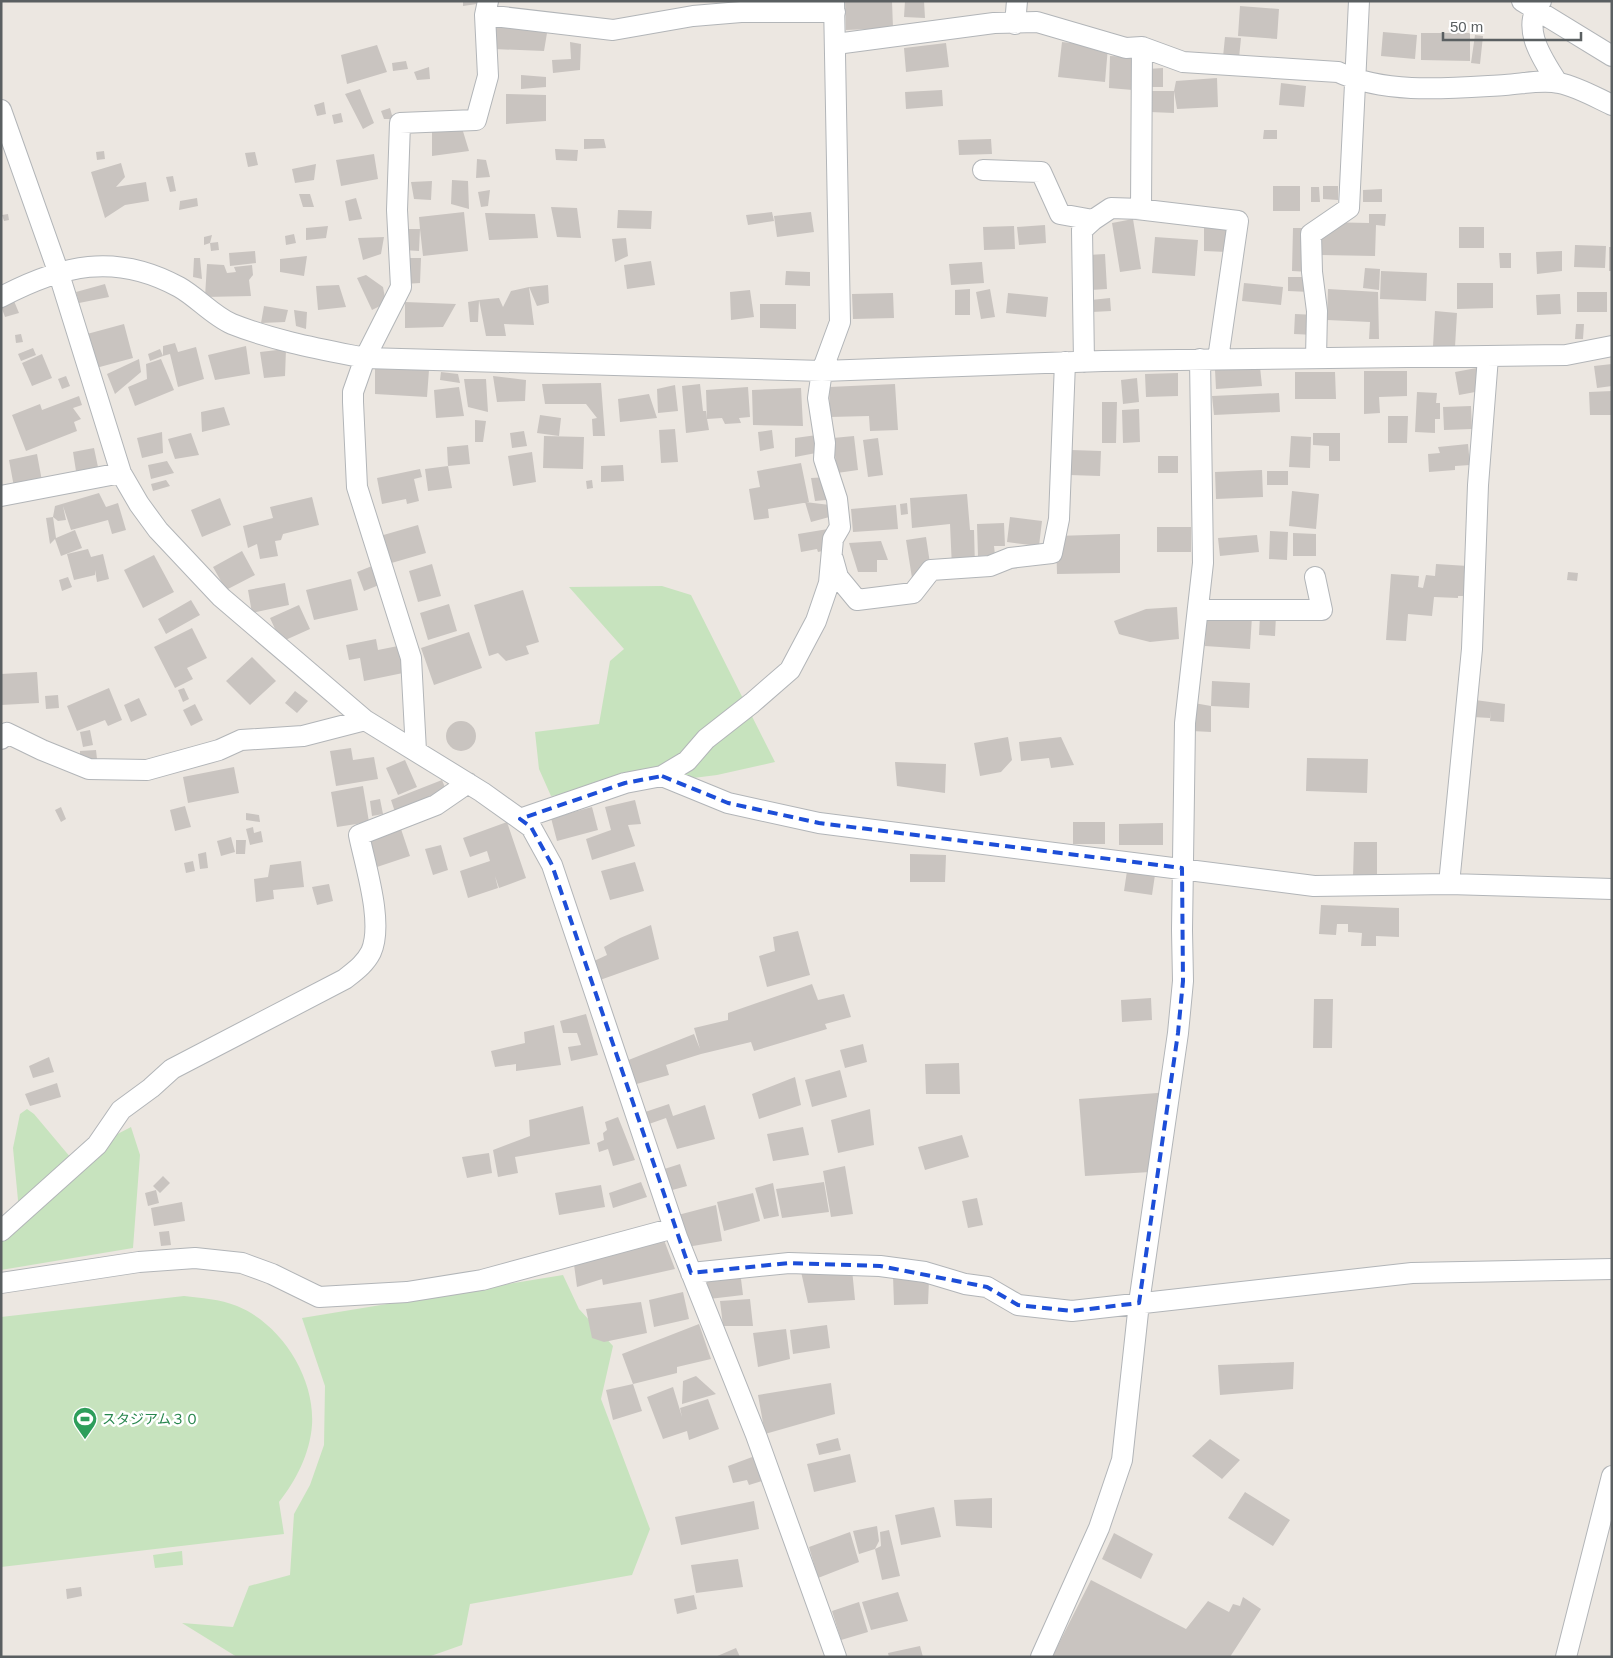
<svg xmlns="http://www.w3.org/2000/svg" width="1613" height="1658" font-family="Helvetica,'Noto Sans JP',sans-serif">
	<style>
		.green { fill: #c7e3be }
		.building { fill: #c9c4c0 }
		.lines { fill: none; stroke-linecap: round; stroke-linejoin: round }
		.minor-casing { stroke: #b2b5b8; stroke-width: 22 }
		.minor { stroke: #fff; stroke-width: 20 }
		.marked { fill: none; stroke: #1d4ed8; stroke-width: 4; stroke-dasharray: 10 6; stroke-linejoin: round }
		.labels { text-anchor: middle; stroke-width: 5; stroke-linejoin: round; paint-order: stroke }
		.leisure-label { font-size: 14px; fill: #27864d; stroke: #fff; text-anchor: start }
	</style>
	<rect width="100%" height="100%" fill="#ece7e1"/>
	<path class="green" d="M662,586L691,595L775,762L717,775L551,796L539,769L535,732L599,724L610,661L624,649L569,587Z
		M27,1109L34,1114L71,1158L131,1127L140,1155L133,1248L1,1270V1238L20,1221L13,1148L20,1114Z
		M563,1275L579,1309L613,1346L601,1399L650,1529L632,1575L470,1604L462,1645L428,1657H237L182,1623L233,1627L249,1586L290,1575L294,1514L310,1485L324,1445L325,1386L302,1318Z
		M184,1296C201,1298 220,1299 237,1306C281,1324 315,1377 312,1425C310,1453 296,1481 279,1502L284,1534L1,1567V1317Z
		M182,1551L183,1565L155,1568L153,1555Z"/>
	<path class="building" d="M463,1H477V4L463,6Z
		M845,1H892L893,28L846,30Z
		M905,1H924L925,18L904,17Z
		M1240,6L1279,9L1277,39L1238,36Z
		M495,24L547,33L544,51L494,49Z
		M1383,32L1417,35L1415,59L1381,56Z
		M1421,33H1470V61L1421,60Z
		M1475,35L1483,36L1480,64L1471,63Z
		M1225,37L1241,38L1239,58L1223,57Z
		M570,42L581,44L580,70L553,73L552,60L571,59Z
		M1062,42L1108,47L1105,82L1058,77Z
		M946,43L949,67L906,72L904,48Z
		M377,45L387,72L347,84L341,55Z
		M1110,56L1135,57L1133,90L1109,88Z
		M406,61L408,69L393,71L392,63Z
		M429,67L430,79L417,80L414,72Z
		M1163,68V87H1147V69Z
		M521,75L546,77V87L521,89Z
		M1217,78L1218,107L1177,109L1174,91V113L1150,112V91H1174L1176,81Z
		M1281,83L1306,86L1304,107L1279,105Z
		M360,89L374,123L363,129L345,94Z
		M942,90L943,106L906,109L905,92Z
		M506,94L546,95V121L506,124Z
		M324,102L326,114L317,116L314,105Z
		M390,108L393,119H384L381,111Z
		M341,113L343,122L334,124L332,115Z
		M462,128L469,151L432,156V129Z
		M1264,130H1277V139H1263Z
		M584,139H604L606,148L584,149Z
		M991,139L992,154L959,155L958,140Z
		M555,149L578,150L577,161L556,160Z
		M104,151L105,159L97,160L96,152Z
		M255,152L258,165L248,167L245,153Z
		M374,154L378,179L341,186L336,160Z
		M477,159L486,160L490,177L476,178Z
		M121,163L125,177L116,187L146,182L149,201L125,205L105,218L91,172Z
		M316,164L314,180L295,183L292,169Z
		M173,176L176,191L170,192L166,177Z
		M452,180L468,181L469,209L451,204Z
		M432,181L431,200L414,199L411,182Z
		M1273,186H1300V211H1273Z
		M1323,186H1338V200L1323,199Z
		M1311,187H1319L1320,202H1311Z
		M1382,189V202H1363V190Z
		M490,190L488,206L481,207L478,192Z
		M299,194H310L314,207H303Z
		M197,198L198,206L179,210L180,201Z
		M356,198L362,219L349,221L345,201Z
		M551,207L577,208L581,238L557,237Z
		M618,210L652,211L651,229L617,228Z
		M464,212L468,251L423,256L420,229L419,251L403,250V229H420L419,217Z
		M772,212L774,221L748,225L746,215Z
		M811,212L814,232L777,237L774,216Z
		M485,213L535,214L538,238L489,240Z
		M8,214L9,220L4,221L2,215Z
		M1369,214H1386L1385,226L1376,225L1375,256L1321,255L1322,222L1369,223Z
		M1133,219L1141,269L1120,272L1112,223Z
		M1045,225L1046,243L1019,245L1017,227Z
		M328,226L326,238L306,240V228Z
		M1014,226L1015,249L984,250L983,227Z
		M1204,227H1228L1227,252L1204,251Z
		M1459,227H1484V248H1459Z
		M1293,228H1312L1310,272L1292,271Z
		M294,234L296,243L286,245L285,236Z
		M212,235L210,243L204,245V237Z
		M384,237L381,254L363,260L358,238Z
		M1155,237L1198,240L1195,276L1152,273Z
		M626,238L628,256L615,262L612,239Z
		M218,242L219,250L211,251L210,243Z
		M1575,245L1606,246L1605,268L1574,267Z
		M1609,247H1612V271H1609Z
		M255,251L256,263L230,266L229,253Z
		M1562,251V271L1537,274L1536,252Z
		M1499,253H1511V268H1500Z
		M1105,254L1107,289L1091,290L1088,255Z
		M307,256L304,276L280,272V259Z
		M194,258H200L202,279L193,277Z
		M405,258H421L420,283L404,284Z
		M651,261L655,285L627,289L624,265Z
		M982,262L984,283L951,285L949,264Z
		M207,264L224,265L227,273L236,272L234,267L252,265L253,275L249,280L251,296L205,297Z
		M1365,268L1380,269L1379,290L1363,288Z
		M786,271L810,272V286L785,285Z
		M1381,271L1427,273L1426,301L1380,299Z
		M366,275L383,287L386,303L372,310L357,278Z
		M1288,277H1310V292L1288,291Z
		M1244,283L1283,287L1281,305L1242,301Z
		M1457,283H1493V308L1457,309Z
		M105,284L109,297L79,303L76,292Z
		M339,285L346,307L318,310L316,286Z
		M548,285L549,303L537,306L529,287L534,325L504,324L506,336H486L479,300L478,322H470L468,302L479,300L499,298L503,307L511,291L529,287Z
		M970,289V315H955V290Z
		M990,289L995,317L981,319L976,292Z
		M1328,289L1378,292L1379,339H1369L1370,322L1327,320Z
		M750,290L754,317L731,320L730,292Z
		M1577,292H1607V312H1577Z
		M893,293L894,318L853,319L852,294Z
		M1008,293L1048,297L1046,317L1006,313Z
		M1560,294L1561,314L1537,315L1536,295Z
		M1110,298L1111,311L1092,312L1091,300Z
		M14,301L19,313L5,317L1,306Z
		M405,302L456,304L443,327L405,328Z
		M760,304H796V329L760,328Z
		M264,306L288,310L285,322L261,323Z
		M294,310L307,312L306,329L296,326Z
		M1435,311L1457,313L1455,347L1433,346Z
		M1295,314L1316,315L1315,335L1294,334Z
		M124,324L133,358L96,368L87,334Z
		M1576,324H1584L1583,339H1575Z
		M21,334L23,342L16,343L15,335Z
		M175,343L178,352L196,347L204,379L178,387L170,354L163,356V346Z
		M246,346L250,374L215,380L208,355Z
		M33,348L36,355L21,361L18,354Z
		M160,349L163,356L150,361L148,354Z
		M286,349L285,376L264,378L260,352Z
		M42,354L52,378L32,386L22,363Z
		M139,359L141,372L115,394L107,374Z
		M161,359L174,390L135,406L128,387L147,379L146,364Z
		M1612,364V386L1597,388L1594,366Z
		M1260,367L1262,386L1216,389L1215,370Z
		M1482,367L1486,390L1459,395L1455,372Z
		M375,369L429,370L427,397L375,394Z
		M1364,371H1407V396L1379,397L1380,413L1364,414Z
		M441,372L458,374L460,383L440,380Z
		M1295,372H1335L1336,399H1295Z
		M1178,373V396L1146,397L1145,374Z
		M66,376L70,386L62,389L58,379Z
		M493,376L526,380L525,401L497,402Z
		M1137,378L1139,402L1123,404L1121,380Z
		M464,379H486L488,412L468,407Z
		M601,383L605,436H593L592,419L597,418L586,404H545L542,384Z
		M700,384L703,411H706L707,419L706,390L748,387L750,417L739,418L741,423L725,424L722,418L707,419L709,430L686,433L682,386Z
		M895,384L898,430L870,431L869,416L830,417L829,387Z
		M675,385L678,411L658,413L657,389Z
		M459,387L464,416L436,418L434,390Z
		M801,388L803,426L753,425L752,390Z
		M1612,391V415H1590L1589,392Z
		M1417,392L1437,393L1436,403H1440V419H1435V433L1415,432Z
		M1279,393L1280,412L1214,415L1212,396Z
		M649,394L657,418L620,422L618,399Z
		M79,396L82,405L73,408L81,419L74,422L77,431L26,451L12,415L40,404L42,410Z
		M1102,402H1117L1116,443H1102Z
		M1471,406L1472,429L1444,430L1443,407Z
		M224,407L230,425L202,432L201,412Z
		M1139,409L1140,442L1123,443L1122,410Z
		M540,415L561,418L559,436L537,433Z
		M1388,416H1408L1407,443H1388Z
		M475,420L486,421L483,442H475Z
		M675,429L678,462L661,463L659,430Z
		M772,430L774,448L760,451L758,432Z
		M524,431L527,446L512,448L510,433Z
		M162,432L163,453L142,458L137,438Z
		M191,433L199,455L175,459L168,439Z
		M1313,433H1340V461H1329V446L1313,445Z
		M817,435L816,453L795,457V438Z
		M544,436L584,437L583,469L543,468Z
		M854,436L858,470L837,473L833,438Z
		M1291,436L1311,437L1310,468L1289,467Z
		M878,438L883,475L868,477L863,440Z
		M1468,444L1470,465L1455,466V470L1429,472L1428,454L1440,453L1438,447Z
		M468,445L470,464L448,466L447,447Z
		M94,448L98,467L76,471L73,452Z
		M1071,450L1101,451L1100,476L1070,475Z
		M532,452L536,482L513,486L508,456Z
		M37,454L42,481L14,487L9,460Z
		M1158,456H1178V473H1158Z
		M167,461L174,473L151,479L148,465Z
		M801,463L809,502L768,509L769,518L754,520L749,489L760,487L757,471Z
		M623,465L624,481L601,482V466Z
		M448,466L452,488L428,491L425,469Z
		M420,469L422,477L414,479L419,501L407,504L406,499L382,504L377,478Z
		M1262,470L1263,497L1216,499L1215,472Z
		M1267,471H1288V485H1267Z
		M829,477L837,499L815,501L811,478Z
		M166,480L170,486L153,491L151,484Z
		M592,480L593,488L587,489L586,481Z
		M1292,491L1319,494L1316,529L1289,526Z
		M99,493L106,507L118,503L126,530L112,534L108,520L71,530L63,506L66,520L58,521L53,517L55,506Z
		M967,494L970,530H965H974L975,567L952,568L950,524L912,528L910,498Z
		M312,497L319,525L283,534L281,540L275,541L278,556L260,559L257,544L248,548L243,526L273,518L270,507Z
		M220,498L231,525L202,537L191,510Z
		M805,502L830,505L833,516L811,522Z
		M907,503L908,514L901,515L900,504Z
		M896,505L898,529L853,532L851,509Z
		M53,517L56,538L75,530L82,548L61,556L55,539L50,544L46,518Z
		M1010,517L1042,521L1039,546L1007,542Z
		M1004,523L1005,546H994L995,555L978,556L977,524Z
		M418,525L426,553L388,564L380,536Z
		M840,527L832,549L818,552L817,549L801,552L798,534Z
		M1157,527H1191V552H1157Z
		M1270,531L1288,532L1287,560L1269,559Z
		M1293,533L1316,534V556H1293Z
		M1120,534V573L1057,574L1056,536Z
		M1257,535L1259,552L1220,556L1218,538Z
		M926,537L931,570L912,578L906,540Z
		M881,541L888,560H877V572H858L849,543Z
		M88,549L91,557L103,554L109,579L97,582L95,570V575L74,580L67,554Z
		M242,551L255,575L226,590L213,567Z
		M154,555L174,592L143,608L124,570Z
		M432,564L441,596L418,602L409,571Z
		M1436,564L1468,566L1466,596H1458V598L1434,597L1432,616L1408,614L1406,641L1386,640L1391,574L1419,576L1418,587L1423,588L1426,575L1435,576Z
		M372,566L379,585L364,591L357,572Z
		M1568,572L1578,573L1577,581L1567,580Z
		M68,577L72,587L62,591L59,580Z
		M351,579L358,610L314,620L306,590Z
		M285,583L289,605L252,613L248,590Z
		M523,590L539,642L526,646L529,654L506,661L498,653L489,656L474,605Z
		M191,600L200,615L166,634L158,619Z
		M449,604L457,631L428,640L420,613Z
		M299,605L310,629L281,642L270,618Z
		M1177,607L1179,639L1150,642L1122,635L1119,634L1114,621L1146,609Z
		M1207,613L1252,616L1250,649L1205,646Z
		M1260,615H1276L1275,636L1259,635Z
		M192,628L207,658L187,668L193,679L175,688L154,647Z
		M469,632L482,668L434,685L421,648Z
		M376,639L378,650L398,646L403,673L364,681L360,658L349,660L346,645Z
		M252,657L276,681L250,705L226,681Z
		M37,672L39,703L1,705V674Z
		M1212,681L1250,683L1249,708L1211,706Z
		M109,688L122,720L108,726L105,720L77,731L67,706Z
		M184,688L189,699L183,702L178,690Z
		M295,691L308,701L297,713L285,703Z
		M58,695L59,708L46,709L45,696Z
		M139,698L147,715L131,722L124,705Z
		M1475,700L1505,704L1504,722L1490,721L1491,711L1490,718L1473,717Z
		M1194,703L1211,706V732L1192,731Z
		M195,704L203,720L191,726L183,710Z
		M446 736a15 15 0 1 1 30 0a15 15 0 1 1-30 0Z
		M90,730L93,745L83,747L80,732Z
		M1008,737L1012,760L1001,772L980,776L974,743Z
		M1061,737L1074,765L1051,768L1049,758L1021,761L1019,742Z
		M351,748L353,760L374,757L378,779L336,786L330,751Z
		M96,750L97,759L80,760V751Z
		M1307,758L1368,759L1367,793L1306,791Z
		M405,760L417,787L398,795L386,768Z
		M895,762L946,764L945,793L897,786Z
		M234,767L239,793L188,803L183,777Z
		M442,780L448,795L396,815L391,800Z
		M363,786L369,822L337,827L331,792Z
		M380,799L383,814L372,816L370,801Z
		M635,800L641,824L628,825L635,846L592,860L586,839L611,830L605,807Z
		M185,806L191,827L175,831L170,810Z
		M61,807L66,819L61,822L55,810Z
		M592,807L598,830L557,841L551,818Z
		M246,813L259,815L260,822L246,820Z
		M507,822L526,878L499,888L495,876L498,888L468,898L460,871L490,861L487,851L470,857L463,838Z
		M1073,822H1105V844H1073Z
		M1163,823V845H1119V824Z
		M400,826L410,856L377,867L367,838Z
		M253,827L254,833L261,831L263,842L250,845L246,829Z
		M231,837L235,852L221,856L217,841Z
		M236,840H246L245,854H236Z
		M1354,842H1377V877H1353Z
		M441,845L448,870L433,875L425,849Z
		M206,852L208,868L200,869L198,854Z
		M910,854L946,855L945,882H910Z
		M193,861L195,871L186,873L184,863Z
		M301,861L304,887L273,890L274,899L256,902L254,879L268,877L270,865Z
		M635,862L644,891L610,900L601,871Z
		M1127,871L1155,875L1152,895L1124,891Z
		M329,884L333,901L317,905L312,887Z
		M1321,905L1399,908V937L1376,936V946H1361L1362,933L1348,932V924H1337L1336,935L1319,934Z
		M651,925L659,959L600,980L594,961L607,955L604,947L620,938Z
		M798,931L810,975L767,987L759,956L775,951L773,937Z
		M812,984L818,1000L844,994L851,1017L825,1024L827,1029L754,1051L751,1042L701,1054L666,1065L669,1075L633,1085L626,1061L694,1034L700,1049L694,1028L728,1020V1013Z
		M1151,998L1152,1020L1122,1022L1121,1000Z
		M1314,999H1333L1332,1048H1313Z
		M586,1014L598,1055L571,1061L568,1047L581,1045L577,1033H563L560,1021Z
		M554,1025L561,1065L516,1071V1064L495,1067L491,1051L525,1043L524,1032Z
		M863,1044L867,1062L845,1068L840,1050Z
		M49,1057L54,1072L33,1078L29,1066Z
		M959,1063L960,1094H926L925,1064Z
		M840,1070L847,1097L812,1107L805,1080Z
		M795,1077L801,1105L759,1119L752,1094Z
		M57,1083L61,1097L30,1106L25,1094Z
		M1170,1092L1150,1172L1085,1176L1079,1099Z
		M669,1104L673,1116L705,1105L715,1139L677,1149L666,1118L649,1124L645,1112Z
		M583,1106L590,1144L515,1157L518,1173L498,1177L493,1150L530,1136L529,1120Z
		M870,1109L874,1145L838,1153L831,1120Z
		M618,1117L635,1160L613,1166L608,1149L599,1152L597,1143L604,1140L603,1133L607,1130L605,1122Z
		M803,1127L809,1155L773,1161L767,1134Z
		M962,1135L969,1157L925,1170L918,1147Z
		M489,1153L492,1173L467,1178L462,1157Z
		M680,1164L687,1186L665,1192L658,1171Z
		M845,1166L853,1214L831,1217L823,1171Z
		M163,1176L170,1183L160,1193L153,1186Z
		M641,1182L647,1197L613,1208L609,1193Z
		M824,1182L829,1212L782,1218L776,1189Z
		M773,1183L779,1216L764,1219L755,1188Z
		M601,1185L605,1207L559,1215L555,1193Z
		M156,1190L159,1203L148,1206L145,1193Z
		M753,1193L760,1221L724,1231L717,1202Z
		M977,1198L983,1225L968,1228L962,1201Z
		M182,1202L185,1221L154,1226L151,1208Z
		M716,1205L722,1241L687,1247L678,1215Z
		M169,1231L171,1245L161,1246L159,1232Z
		M664,1240L675,1269L603,1285L602,1279L577,1287L573,1257Z
		M800,1267L852,1269L855,1300L808,1303Z
		M740,1271L743,1295L709,1299L706,1274Z
		M893,1276L929,1280L928,1304L894,1305Z
		M683,1292L689,1319L654,1327L649,1300Z
		M750,1299L753,1326H723L720,1301Z
		M641,1302L647,1333L604,1342L592,1338L586,1309Z
		M699,1324L711,1359L677,1367V1373L633,1384L622,1354Z
		M827,1325L830,1348L793,1354L790,1330Z
		M786,1329L790,1359L758,1367L753,1333Z
		M1294,1362L1293,1389L1220,1395L1218,1365Z
		M696,1376L716,1394L682,1404L683,1381Z
		M831,1383L835,1414L765,1434L758,1395Z
		M633,1384L642,1411L613,1420L606,1390Z
		M673,1387L682,1417L680,1408L708,1399L719,1429L689,1440L687,1431L663,1439L647,1397Z
		M838,1438L841,1450L819,1455L816,1444Z
		M1210,1439L1240,1460L1222,1479L1192,1456Z
		M850,1454L856,1482L814,1492L807,1464Z
		M755,1456L762,1481L749,1485L747,1480L733,1483L728,1466Z
		M1245,1492L1290,1520L1273,1546L1228,1518Z
		M992,1498V1528L956,1526L954,1500Z
		M754,1501L759,1529L681,1545L675,1517Z
		M934,1507L941,1537L901,1545L895,1515Z
		M877,1526L879,1541L875,1549L859,1554L853,1531Z
		M889,1530L900,1576L882,1580L875,1549L881,1546L880,1532Z
		M850,1532L859,1562L818,1578L809,1547Z
		M1114,1533L1153,1554L1141,1579L1102,1559Z
		M738,1559L743,1587L696,1593L691,1565Z
		M1091,1580L1186,1629L1208,1601L1229,1612L1233,1604L1240,1606L1243,1597L1261,1609L1230,1657H1052Z
		M81,1587L82,1596L67,1599L66,1589Z
		M898,1592L908,1621L871,1630L862,1602Z
		M694,1595L697,1609L677,1614L674,1599Z
		M859,1602L868,1632L841,1640L832,1611Z
		M920,1646L923,1657H889L888,1653Z
		M736,1648L740,1657H715Z"/>
	<g class="lines">
		<defs>
			<path id="minor" d="M1522,1L1612,56
				M1541,1C1520,28 1542,58 1557,82
				M485,15L613,30L693,16L741,12H835
				M1015,24L1017,1
				M836,44L994,23L1037,22L1126,48L1142,47L1183,62L1338,72C1387,95 1452,88 1505,85C1522,84 1543,79 1559,83C1578,87 1595,97 1612,105
				M1,110L58,271L121,473L139,504L158,530L221,597L365,720L482,792L531,827L552,865L677,1237L756,1435L836,1657
				M983,170L1041,172L1060,214L1093,220L1111,208L1141,209L1142,47
				M1137,209L1238,221L1218,359
				M1,297C62,265 115,252 179,287C197,297 213,316 232,324C275,341 320,349 365,358L822,371L1103,361L1566,355L1612,346
				M1316,358L1317,311L1312,272L1311,234L1349,208L1359,1
				M1084,362L1082,230L1093,220
				M1,496L121,473
				M833,559L838,577L857,600L913,593L931,570L990,566L1010,558L1052,553L1059,519L1065,362
				M1199,610H1322L1315,577
				M1,739L7,733L42,750L89,769L147,770L219,750L241,740L303,736L365,720
				M416,751L411,658L357,487L353,402V392L365,358L401,287L397,210L400,123L476,120L488,76L485,15L488,1
				M662,776L728,803L819,823L1314,886L1449,884L1612,889
				M520,819L625,783L662,776L687,761L706,739L752,703L790,670L816,621L829,583L833,539L840,527L837,499L824,459L825,443L818,398L822,371L840,322L834,1
				M1449,884L1472,649L1478,485L1488,357
				M1,1231L97,1145L121,1110L151,1088L172,1069L345,979C355,971 365,964 371,952C384,923 365,865 359,835L436,805L468,783
				M691,1273L789,1263L880,1266L925,1272L965,1284L987,1287L1018,1305L1072,1311L1412,1273L1612,1269
				M1,1283L139,1262L195,1258L242,1263L272,1274L319,1297L407,1292L482,1280L674,1228
				M1041,1657L1099,1528L1122,1460L1139,1303L1178,1033L1183,981L1182,930L1185,723L1203,563L1200,359
				M1566,1657L1612,1476"/>
		</defs>
		<use href="#minor" class="minor-casing"/>
		<use href="#minor" class="minor"/>
	</g>
	<path class="marked" d="M662,776L728,803L819,823L1182,868L1183,981L1178,1033L1139,1303L1072,1311L1018,1305L987,1287L880,1266L789,1263L691,1273L552,865L531,827L520,819L625,783Z"/>
	<defs>
		<symbol id="stadium-pin" viewBox="-11 -11 22 30"><path d="M0 17L-7.5 6A9.5 9.5 0 1 1 7.5 6Z" fill="#2e9e5b" stroke="#fff"/><path d="M0-5a6.5 5 0 1 0 0 10a6.5 5 0 1 0 0-10ZM-3.5-1.8h7v3.6h-7Z" fill="#fff"/></symbol>
	</defs>
	<g fill-rule="evenodd">
		<use href="#stadium-pin" x="71" y="1405" width="28" height="38"/>
	</g>
	<g class="labels">
		<g class="leisure-label">
			<text x="102" y="1424">スタジアム３０</text>
		</g>
	</g>
	<rect width="1613" height="1658" fill="none" stroke="#5a5f61" stroke-width="5"/>
	<path d="M1443 32v8h138v-8" fill="none" stroke="#5a5f61" stroke-width="2.5"/>
	<text x="1450" y="32" font-size="15" fill="#5a5f61" stroke="#ffffff" stroke-width="4" paint-order="stroke">50 m</text>
</svg>
